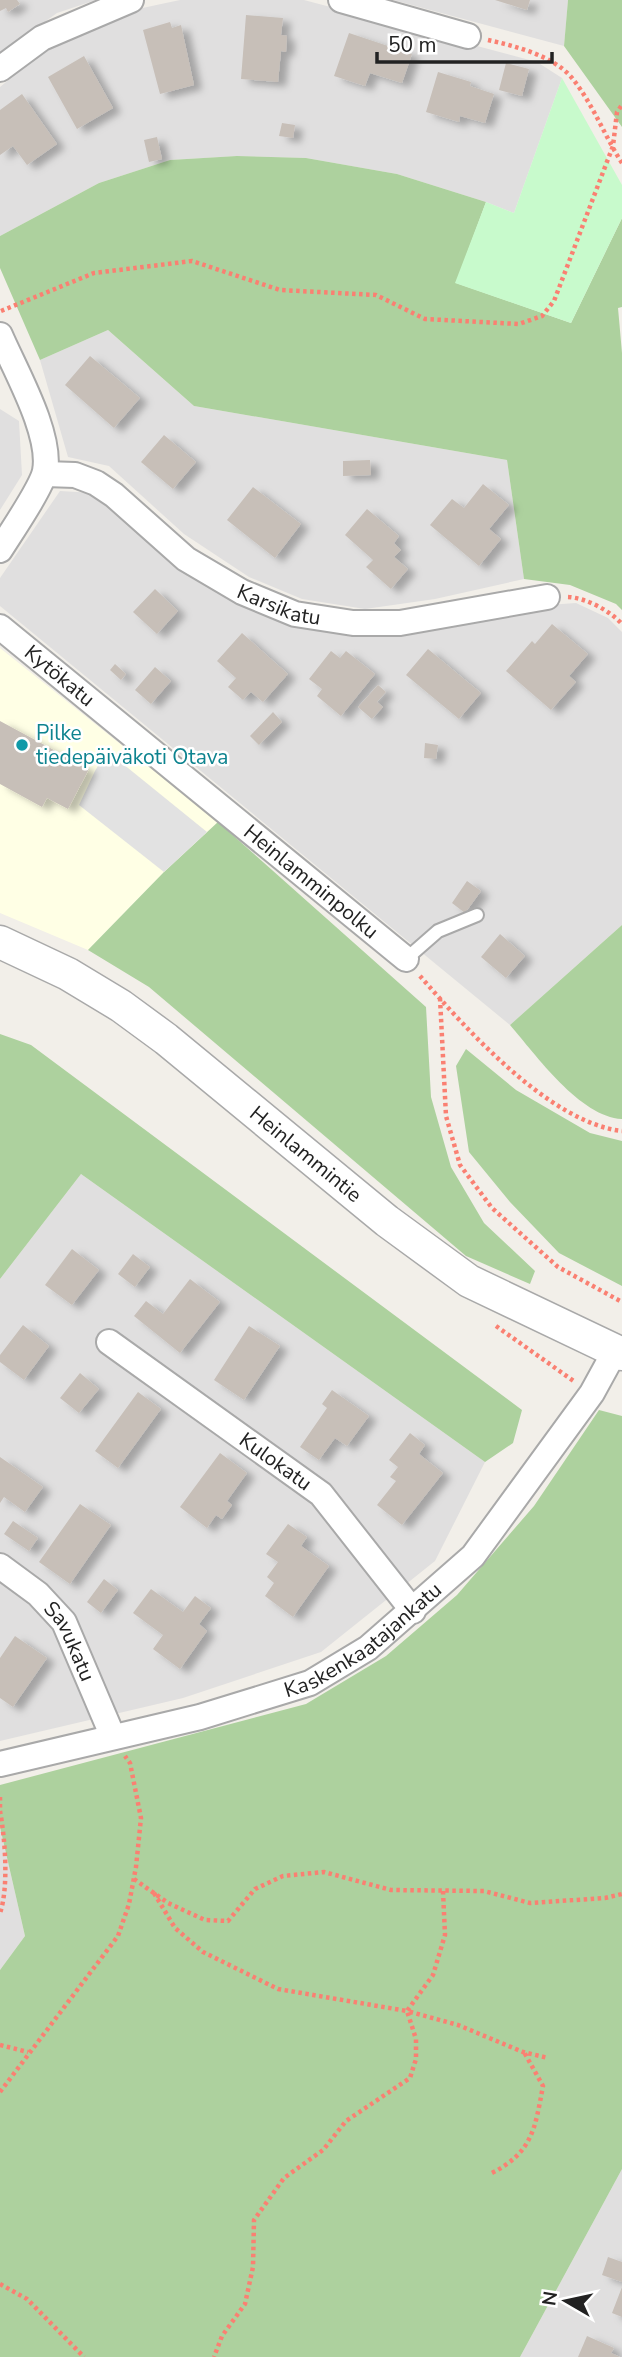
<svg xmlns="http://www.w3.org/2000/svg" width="622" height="2357" font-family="'Nunito Sans',sans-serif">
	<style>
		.residential { fill: #e0dfdf }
		.education { fill: #ffffe5 }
		.forest { fill: #add19e }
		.park { fill: #c8facc }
		.parking { fill: #e2e2e2 }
		.building { fill: #c7bfb8; filter: url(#shadow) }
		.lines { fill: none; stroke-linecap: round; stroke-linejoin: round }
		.service-casing { stroke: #a9a9a9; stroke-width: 16 }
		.minor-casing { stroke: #a9a9a9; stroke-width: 28 }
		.tertiary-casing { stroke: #a9a9a9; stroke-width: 35 }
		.path { stroke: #fa8072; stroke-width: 4.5; stroke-dasharray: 3.5 3.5; stroke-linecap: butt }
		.service { stroke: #fff; stroke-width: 12 }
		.minor { stroke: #fff; stroke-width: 24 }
		.tertiary { stroke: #fff; stroke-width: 32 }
		.culture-dot { fill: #0f9aa8; stroke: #fff; stroke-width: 2.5 }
		.labels { text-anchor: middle; stroke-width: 5; stroke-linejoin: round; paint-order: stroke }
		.street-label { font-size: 21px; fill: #222; stroke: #fff }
		.culture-label { font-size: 21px; fill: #0d838f; stroke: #fff; text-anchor: start }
	</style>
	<defs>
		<filter id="shadow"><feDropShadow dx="8" dy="4.5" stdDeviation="3.5" flood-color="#0004"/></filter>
	</defs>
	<rect width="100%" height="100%" fill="#f2efe9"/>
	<path class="residential" d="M0,0H96L57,13L0,54Z
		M180,0H304L537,62L562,78L514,213L486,202L397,174L306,158L237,156L170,160L99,183L0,236V87L44,51L133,10Z
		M393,0H568L564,46Z
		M108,330L194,406L507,460L524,579L435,599L365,609L302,599L249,577L184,534L109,466L68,457L40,360Z
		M0,409L19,421L22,475L0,510Z
		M60,491L94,493L176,567L274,618L379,637L548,605L576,603L608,618L622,632V925L510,1025L0,606V578Z
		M81,1174L485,1462L435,1561L321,1652L183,1698L0,1741V1279Z
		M0,1827L25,1936L0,1970Z
		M622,2169V2357H520Z"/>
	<path class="education" d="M0,648L218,822L164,872L88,950L0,913Z"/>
	<path class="forest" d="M568,0H622V127L564,46Z
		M237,156L306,158L397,174L486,202L456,283L571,323L622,218V307L618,308L622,353V610L616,604L570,585L524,579L507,460L194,406L108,330L40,360L0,268V236L99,183L170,160Z
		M218,822L426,1007L431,1097L451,1167L484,1223L535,1271L530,1284L466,1256L149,987L88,950L164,872Z
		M622,925V1119C580,1117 536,1055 510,1025Z
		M0,1034L31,1045L522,1410L513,1443L485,1462L81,1174L0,1279Z
		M466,1049L516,1090L590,1133L622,1141V1286L559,1253L510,1202L469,1152L456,1066Z
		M599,1410L622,1416V2169L520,2357H0V1970L25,1936L0,1827V1785L306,1704L386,1656L457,1595L534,1506Z"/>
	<path class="park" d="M562,78L622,185V218L571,323L455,283L486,202L514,213Z"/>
	<path class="parking" d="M107,751L207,832L164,872L79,805L95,771Z"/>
	<path class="building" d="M0,0H17L20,4L8,12L6,8L0,11Z
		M495,0H530L527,10Z
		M246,15L283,18L281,35L287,36L286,52L281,51L278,82L241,79Z
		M170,22L172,28L181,25L194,85L160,94L143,30Z
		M349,33L412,54L402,83L370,73L365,86L334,76Z
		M84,56L113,108L77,129L48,77Z
		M506,63L529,69L522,96L499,90Z
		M438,72L471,82L470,86L494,94L485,123L460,116L459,122L426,112Z
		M22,94L57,144L27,165L13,146L0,155V110Z
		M282,123L295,125L293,138L279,136Z
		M157,137L162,159L149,162L144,140Z
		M90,356L140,398L114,428L65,385Z
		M164,435L196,462L173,489L141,462Z
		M370,460L371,475L343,476V461Z
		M483,484L509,505L489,529L501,539L479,566L430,525L452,499L464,508Z
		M253,487L301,524L275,558L227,520Z
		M367,509L399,536L394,543L401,550L394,557L408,569L391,589L366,567L373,560L345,535Z
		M155,589L178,611L157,634L133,612Z
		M552,624L588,654L569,676L576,682L551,710L506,671L532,641L535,644Z
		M242,633L288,674L263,702L251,692L243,700L228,687L236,678L217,661Z
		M428,649L481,693L459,719L406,675Z
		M331,651L340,658L346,651L375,674L341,716L317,696L322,689L309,679Z
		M115,664L126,674L121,680L110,670Z
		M155,667L171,681L151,704L135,690Z
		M378,685L386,692L377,702L383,707L372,719L358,707Z
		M273,712L282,722L259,745L250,736Z
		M0,721L89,769L68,809L47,798L42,807L0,784Z
		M425,743L438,745L436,759L424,758Z
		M467,881L481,891L465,913L452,903Z
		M500,934L525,956L506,978L481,957Z
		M72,1249L99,1270L72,1305L45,1285Z
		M133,1254L150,1267L135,1287L118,1274Z
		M190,1279L220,1302L180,1353L134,1316L146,1301L163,1314Z
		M23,1325L49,1346L24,1380L0,1362V1355Z
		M249,1326L280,1346L244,1400L214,1380Z
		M80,1373L99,1389L79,1413L60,1398Z
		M332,1390L369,1416L347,1446L335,1438L319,1460L300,1447L327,1408L322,1404Z
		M138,1392L161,1409L118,1468L95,1451Z
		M410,1433L425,1445L419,1454L443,1473L402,1525L377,1505L396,1481L390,1477L398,1467L389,1460Z
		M220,1453L247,1473L227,1501L232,1505L222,1519L216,1515L207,1528L180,1507Z
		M0,1457L43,1487L25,1512L4,1497L0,1503Z
		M80,1504L111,1525L70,1584L39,1562Z
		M13,1521L38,1538L29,1551L4,1534Z
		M288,1524L307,1537L301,1546L329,1566L293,1617L265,1596L274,1583L267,1577L278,1562L266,1554Z
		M104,1579L118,1590L101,1613L87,1602Z
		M151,1589L183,1612L195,1596L211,1608L199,1624L207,1631L180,1669L153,1649L163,1635L133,1613Z
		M15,1636L47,1658L13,1707L0,1698V1658Z
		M608,2257L622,2262V2282L602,2275Z
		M622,2287V2317L612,2313Z
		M587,2336L614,2348L611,2353L620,2357H578Z"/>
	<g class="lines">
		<defs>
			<path id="service" d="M406,959L438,931L477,915"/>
			<g id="minor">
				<path d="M341,0L468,36"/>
				<path d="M0,69L42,38L131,0"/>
				<path d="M0,335C15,370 52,434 45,471C42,487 10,534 0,550"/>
				<path id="s1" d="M45,474L75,475L96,483L114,495L186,559L242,592L295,614L353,623H400L547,597"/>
				<path id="s2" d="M0,627L406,959"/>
				<path id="s3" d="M109,1342L321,1494L413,1611"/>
				<path id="s4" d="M0,1566L38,1594L64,1622L113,1737"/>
				<path id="s5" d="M0,1764L200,1717L310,1683L368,1648L473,1556L592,1393L615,1351"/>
			</g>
			<g id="tertiary">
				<path id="s6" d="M0,942L68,974L121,1006L166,1039L387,1221L469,1281L622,1354"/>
			</g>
		</defs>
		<use href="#service" class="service-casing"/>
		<use href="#minor" class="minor-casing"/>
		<use href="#tertiary" class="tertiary-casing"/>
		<path class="path" d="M488,40C515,46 554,56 572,78C593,104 604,135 622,163
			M1,311L94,273L192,261L280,290L376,295L425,319L519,324L542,316L554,301L613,146L617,112L622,105
			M568,597C586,598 609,610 622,624
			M420,976C466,1029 550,1123 622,1131
			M440,998L446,1116L460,1165L492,1208L558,1267L622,1302
			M496,1326L575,1382
			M0,1797V1810
			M0,1811C5,1838 9,1887 0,1913
			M134,1879L168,1903L205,1920L228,1921L255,1889L283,1876L324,1872L391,1890L484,1891L530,1903L605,1898L622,1894
			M443,1891L445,1935L433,1975L407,2011L458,2025L523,2052L548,2058
			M154,1893L175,1928L203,1952L278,1989L407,2011L416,2039V2059L410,2078L346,2121L323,2150L284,2178L254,2220L253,2267L245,2304L222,2336L214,2357
			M0,2045L28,2052
			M0,2092L118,1936L129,1904L136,1867L141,1818L130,1763L125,1756
			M492,2173C533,2152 535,2128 543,2086L524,2052
			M0,2284L27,2299L84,2357"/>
		<use href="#service" class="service"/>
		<use href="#minor" class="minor"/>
		<use href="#tertiary" class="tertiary"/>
	</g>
	<circle class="culture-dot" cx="22" cy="745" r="7"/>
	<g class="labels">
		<g class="street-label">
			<text dy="7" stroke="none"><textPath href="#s1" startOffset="275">Karsikatu</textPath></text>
			<text dy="7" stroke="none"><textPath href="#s2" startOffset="77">Kytökatu</textPath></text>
			<text dy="7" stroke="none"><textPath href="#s2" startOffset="402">Heinlamminpolku</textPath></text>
			<text dy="7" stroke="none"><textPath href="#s6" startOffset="374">Heinlammintie</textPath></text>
			<text dy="7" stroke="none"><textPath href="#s3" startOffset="205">Kulokatu</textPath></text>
			<text dy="7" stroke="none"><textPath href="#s5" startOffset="388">Kaskenkaatajankatu</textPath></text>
			<text dy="7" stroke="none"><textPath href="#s4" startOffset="105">Savukatu</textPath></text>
		</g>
		<g class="culture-label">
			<text x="36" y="740">Pilke<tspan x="36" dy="24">tiedepäiväkoti Otava</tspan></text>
		</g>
	</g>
	<g transform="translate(566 2301) rotate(279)" stroke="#ffffff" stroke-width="5" paint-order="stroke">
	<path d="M0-5L12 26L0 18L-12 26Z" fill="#222222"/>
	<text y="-10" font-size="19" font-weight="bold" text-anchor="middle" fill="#222222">N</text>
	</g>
	<path d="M377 52v10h175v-10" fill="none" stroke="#222222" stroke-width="3.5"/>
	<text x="388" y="52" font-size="21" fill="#222222" stroke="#ffffff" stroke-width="5" paint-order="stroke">50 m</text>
</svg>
